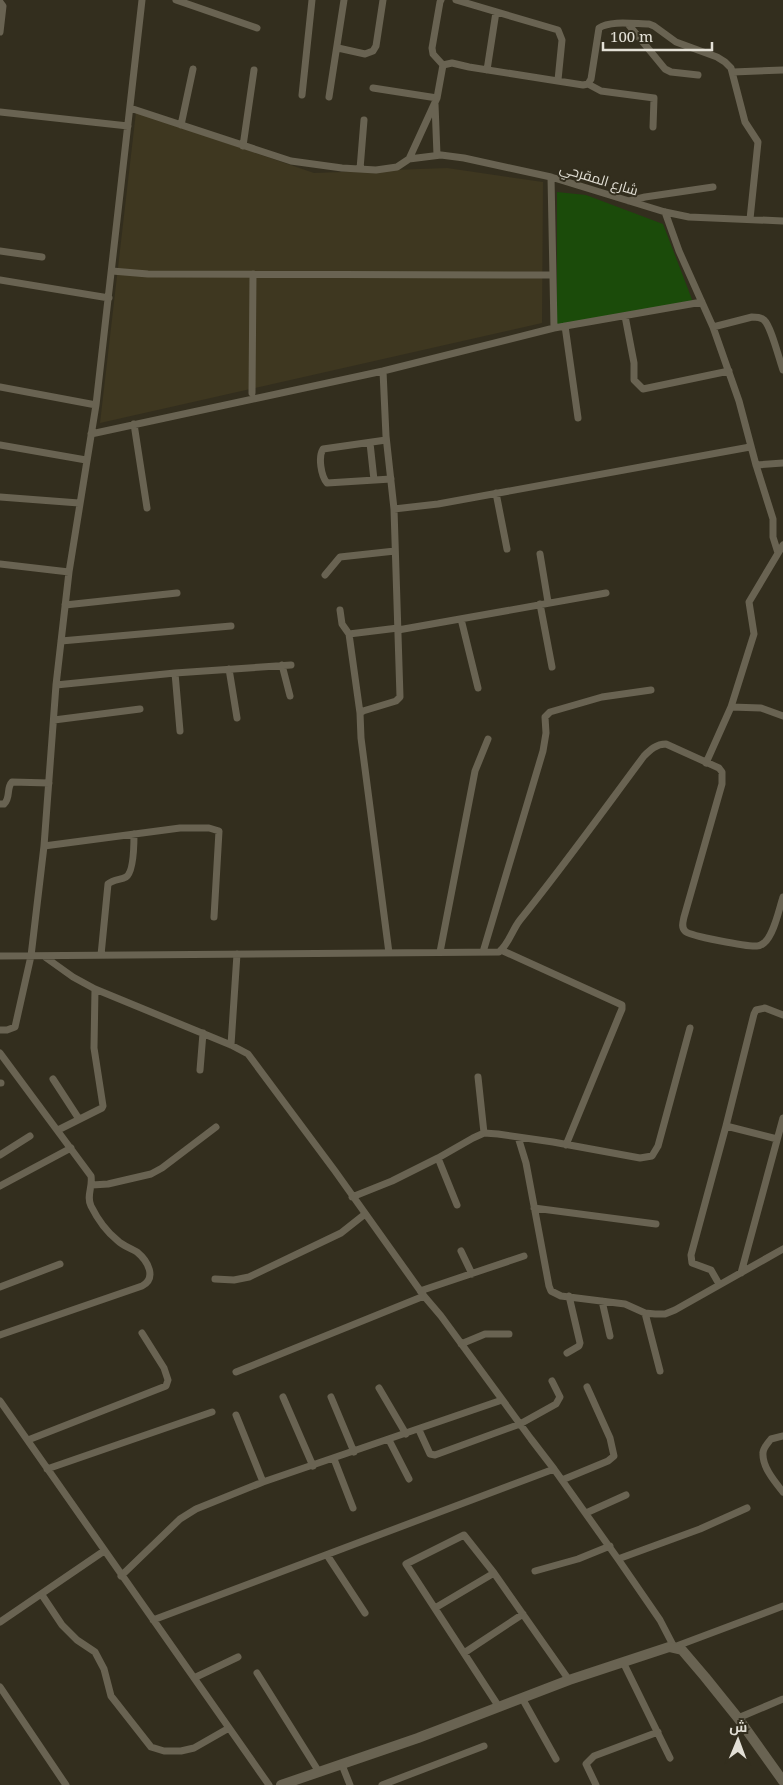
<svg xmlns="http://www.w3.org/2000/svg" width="783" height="1785" font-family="'Noto Serif',Cairo,serif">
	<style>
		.built { fill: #3e3720 }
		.green { fill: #1b4b0a }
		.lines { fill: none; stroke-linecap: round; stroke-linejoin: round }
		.street { stroke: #696352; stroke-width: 7 }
		.secondary { stroke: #696352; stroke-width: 10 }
		.labels { text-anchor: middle; stroke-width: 4; stroke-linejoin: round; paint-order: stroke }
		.street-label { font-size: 14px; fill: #e3e0d6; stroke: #332e1e }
	</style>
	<rect width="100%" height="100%" fill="#332e1e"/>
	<path class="built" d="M136,112L314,173L447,168L543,182L542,323L100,423Z"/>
	<path class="green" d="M557,192L586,195L663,224L693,302L557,325Z"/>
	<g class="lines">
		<path class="street" d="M176,0L257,28
			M441,0L440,2L432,48L433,54L443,65
			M456,0L558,30L562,40L558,80
			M0,2L3,6L0,32
			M628,24L665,69L671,72L698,75
			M338,48L365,54L373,51L376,46L383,0
			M443,65L452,63L469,67L583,85L588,84L591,79L599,28C610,20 636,24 649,24L654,26L676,42L717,57L725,62L731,68L745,122L758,142L750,219
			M487,70L496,12
			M733,72L783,70
			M588,84L601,91L654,98L653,127
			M373,88L437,98
			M302,95L312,0
			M329,97L344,0
			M435,104L437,155
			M130,108L291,161L342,168L376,170L397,167L409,159L441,155L464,158L551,177L665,212L689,217L783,221
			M0,112L128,126
			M181,125L193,69
			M243,146L254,70
			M409,159L437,98L443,65
			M360,169L364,120
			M551,177L554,328
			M629,201L645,197L713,187
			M665,212L679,251L713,327L739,401L756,465L773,519V537L778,553
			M0,251L42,257
			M112,271L148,274L552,275
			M0,280L109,298
			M625,316L634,363V380L643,389L729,371
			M565,326L578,418
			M713,327L752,317C757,317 760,317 764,320C771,326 779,359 783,370
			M383,371L386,436L394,509L400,697L396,701L363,711L360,713L361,738L389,953
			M0,387L96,405
			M252,393L253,274
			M134,424L147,508
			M91,434L383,371L554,328L702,302
			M386,440L323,449C318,457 321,476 327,483L391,479
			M370,443L374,480
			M0,445L86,460
			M756,465L783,463
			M496,493L507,549
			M0,497L79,503
			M394,509L438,504L750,447
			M540,554L548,602
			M0,564L69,572
			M325,575L340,557L395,551
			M540,604L552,667
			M65,605L177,593
			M340,610L342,624L349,634
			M461,619L478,688
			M398,630L606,593
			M61,641L231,626
			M282,665L290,696
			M229,669L237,718
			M175,673L180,731
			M56,685L175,673L291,665
			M731,707L754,634L749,602L783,545
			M360,713L349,634L398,628
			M54,720L140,709
			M706,763L731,707L761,708L783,716
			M0,804H4C11,798 6,788 12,782L49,783
			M44,846L180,828H209L219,831L214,917
			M501,950L622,1005V1009L619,1016L566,1145
			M440,952L475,771L488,739
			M483,952L543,751L546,733L545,717L550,712L602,697L651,690
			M101,955L108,884C114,879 121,880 126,877C134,872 134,843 134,834
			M0,956L499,952C509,944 512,930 520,920C563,867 603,811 644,756C650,750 656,744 666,744L719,768L722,772V784L684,917C683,922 681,927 685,931C689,936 749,947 757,946C760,946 761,945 764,943C774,935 779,909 783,897
			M45,957L73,977L95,989L231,1045L248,1054L335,1171L424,1296L441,1316L531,1439L554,1469L618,1559L660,1620L674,1647L783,1606
			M0,1030H7L15,1027L31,956L44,846L56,685L69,572L96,405L142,0
			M231,1045L237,954
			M0,1053L91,1176C93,1187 86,1196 91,1206C97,1218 107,1232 117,1240C123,1246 130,1248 137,1252C148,1261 157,1278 142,1286L0,1335
			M200,1070L203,1033
			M478,1077L484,1133
			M53,1079L79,1119
			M0,1083H1
			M726,1126L777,1139
			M58,1130L102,1108L103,1106L94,1048L95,989
			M518,1137L526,1163L549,1286L551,1291L561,1296L625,1304L645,1313L655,1314H665L675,1310L783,1249
			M0,1155L30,1136
			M438,1158L457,1205
			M92,1185L108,1184L151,1174L162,1168L216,1127
			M0,1186L71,1148
			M352,1197L392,1181L438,1158L473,1138L484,1133L498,1134L553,1142L640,1158L652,1156L658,1146L690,1028
			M534,1208L656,1224
			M461,1251L472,1274
			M741,1273L783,1118
			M215,1279L234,1280L249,1277L341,1233L365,1214
			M719,1284L711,1270L692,1263L691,1255L726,1126L754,1014L756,1010L765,1008L783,1015
			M0,1287L60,1264
			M420,1291L524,1256
			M602,1301L610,1336
			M645,1313L660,1371
			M461,1344L485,1334H509
			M567,1353L579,1346L580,1343L569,1296
			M236,1372L424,1296
			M379,1388L406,1434
			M283,1397L313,1466
			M331,1397L354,1452
			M0,1401L269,1785
			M236,1415L263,1482
			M419,1430L430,1454L435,1455L520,1424L556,1404L560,1397L552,1381
			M783,1436L771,1439C768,1443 763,1448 763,1453C762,1467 775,1482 783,1492
			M28,1440L166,1386L168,1380L164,1368L142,1333
			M389,1440L409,1479
			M334,1459L353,1508
			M47,1469L212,1412
			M562,1480L608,1461L614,1456L610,1438L587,1387
			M586,1513L626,1495
			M327,1555L365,1613
			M618,1559L700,1529L747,1508
			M535,1571L578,1559L610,1546
			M121,1576L180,1519L196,1509L263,1482L502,1400
			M42,1595L62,1625L77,1640L95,1652L104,1669L111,1696L151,1747L164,1751H181L194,1748L229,1728
			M435,1608L494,1573
			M153,1620L554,1469
			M0,1622L104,1551
			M464,1653L523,1614
			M623,1662L670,1758
			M257,1673L319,1772
			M194,1678L238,1657
			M0,1687L66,1785
			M522,1698L556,1759
			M499,1707L406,1564L464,1535L494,1573L569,1680
			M738,1718L783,1699
			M342,1765L350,1785
			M382,1785L484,1746
			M596,1785L586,1764L594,1756L658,1732"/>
		<path class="secondary" d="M281,1785L418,1738L569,1680L669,1647L682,1650L705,1677L738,1718L783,1781"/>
	</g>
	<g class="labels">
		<g class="street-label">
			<text transform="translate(599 179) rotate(17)" y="5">شارع المقرحي</text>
		</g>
	</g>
	<g transform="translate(738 1740) rotate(1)" stroke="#332e1e" stroke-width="4" paint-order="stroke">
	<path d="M0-4L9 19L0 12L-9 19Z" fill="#e3e0d6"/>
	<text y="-8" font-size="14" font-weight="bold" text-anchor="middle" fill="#e3e0d6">ش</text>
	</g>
	<path d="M603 42v8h109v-8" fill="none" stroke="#e3e0d6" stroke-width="2.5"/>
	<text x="610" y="42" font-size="15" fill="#e3e0d6" stroke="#332e1e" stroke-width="4" paint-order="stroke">100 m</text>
</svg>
